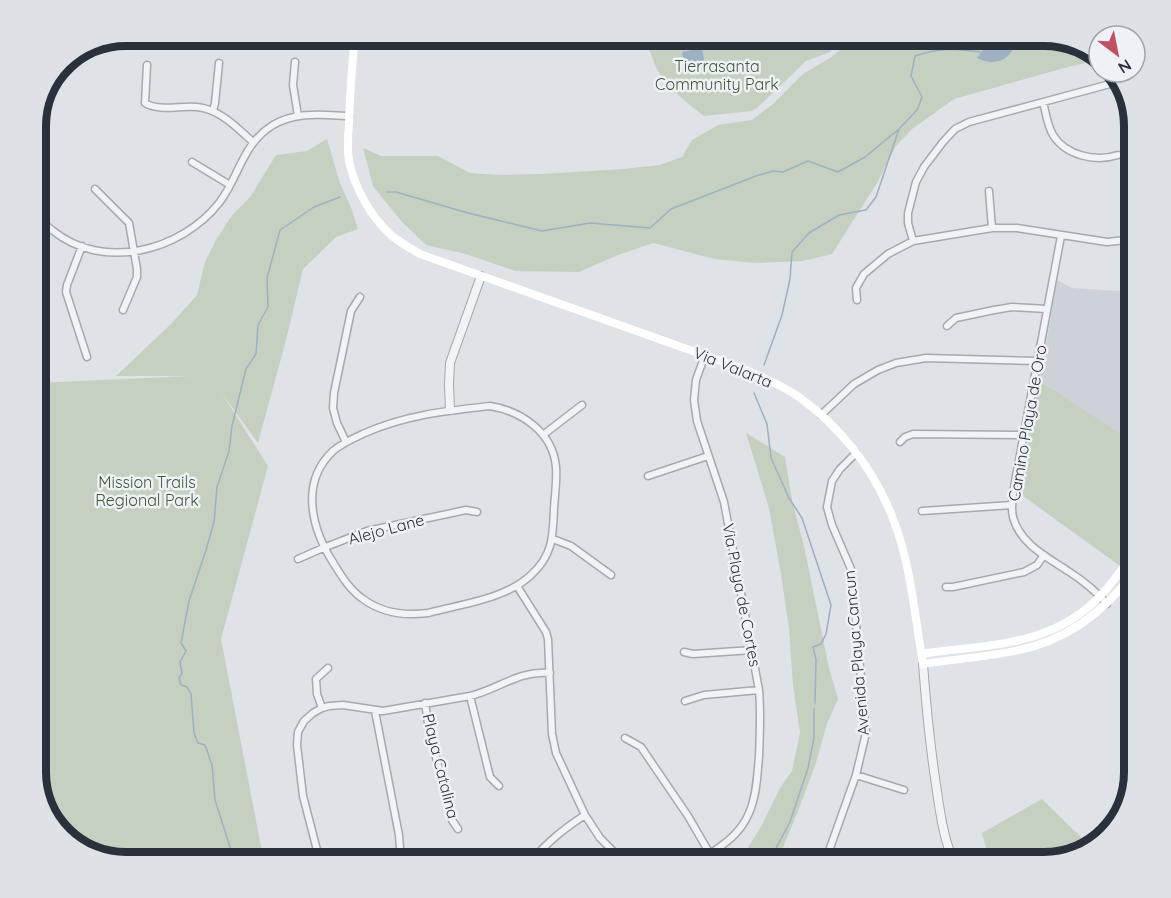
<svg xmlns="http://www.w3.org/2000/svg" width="1171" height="898" font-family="Quicksand,sans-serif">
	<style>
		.built { fill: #cdd2d8 }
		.green { fill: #c5d0c1 }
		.water { fill: #9db1c3 }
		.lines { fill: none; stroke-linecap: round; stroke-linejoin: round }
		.stream { stroke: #9db1c3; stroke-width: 1.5 }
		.minor-casing { stroke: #a5a9b0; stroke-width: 9 }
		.tertiary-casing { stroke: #a5a9b0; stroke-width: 10 }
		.minor { stroke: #f1f3f6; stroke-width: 6 }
		.tertiary { stroke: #f1f3f6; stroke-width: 8 }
		.secondary { stroke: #fff; stroke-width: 8 }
		.labels { text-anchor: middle; stroke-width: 5; stroke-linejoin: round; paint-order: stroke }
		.park-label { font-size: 16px; fill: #3f5738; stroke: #eef1f5 }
		.street-label { font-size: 16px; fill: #2a313c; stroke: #eef1f5 }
		.rim { fill: none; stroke: #2a313c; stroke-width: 8 }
	</style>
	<rect width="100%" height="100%" fill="#dfe2e7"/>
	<path class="built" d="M1057,280L1072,288L1135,292V443L1045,384L1038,378L1046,345Z"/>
	<path class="green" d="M643,36H843L830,52L806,61L757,108L751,111L704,116C689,104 672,92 661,76C653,64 650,48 643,36Z
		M854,36H1044L1099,55V60L1068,67L954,99L912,129L896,146L877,183L832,254L803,261L755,263L715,259L653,243L618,255L579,272L515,271L466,254L426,245L402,222L373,186L363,148L381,156H438L470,173L498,175L541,174L624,169L660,165L682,157L692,140L718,125L752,120L773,104L803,74L830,58L849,43Z
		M327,139L340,183L352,210L358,229L336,237L303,269L286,340L258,443L221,392L268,466L221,639L264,862H127L71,843L46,812L36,777V383L190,376H116L171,324L197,295L205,262L217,238L233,214L250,197L276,155L307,151Z
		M1038,378L1045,384L1135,443V543L1120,566L1019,493Z
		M746,433L785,457L792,500L804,546L829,668L838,699L827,724L815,766L798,811L777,862H739L762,825L780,788L792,771L800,733L793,685L789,629L781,574L769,508Z
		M1042,799L1091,847L1084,853L1044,862H990L982,833Z"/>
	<path class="water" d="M999,36L1016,37C1015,58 996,68 977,58L986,45Z
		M702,48L706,70L686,74L682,52Z"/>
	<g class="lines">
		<path class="stream" d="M386,192H396L468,213L542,231L590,223L650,228L671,209L756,176L773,171L783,172L808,161L838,172L865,157L899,129L917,110L922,97L911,76L915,56C938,48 956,48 980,52
			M764,365L782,315L790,279L792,252L809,233L839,215L866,210L876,197L899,129
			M754,393L767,424L771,458L789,498L802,518L831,605L826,634L821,644L813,647L816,660L815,703
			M232,862L231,850L215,800L212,765L205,745L198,743L194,733L191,694L187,687L181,685L179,678L182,673L180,662L186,651L181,643L189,601L206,550L214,522L217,487L229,451L232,426L246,369L256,354L258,325L268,307L267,278L280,230L314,207L340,197
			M766,862L774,852L790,822L808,768L814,738V709"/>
		<defs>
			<path id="minor" d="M295,62L293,85L298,116
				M147,65L145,103C160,112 180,105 197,107C220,109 237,128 253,142
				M1043,102C1046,113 1047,125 1053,135C1066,156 1096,162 1118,155
				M213,111L215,103L219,63
				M192,162L230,185
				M95,189L129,223L137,269V277L123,310
				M989,191L992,228
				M36,214C41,219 46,226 52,230C103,272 181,251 219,203C240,176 241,145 273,125C297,111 323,115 349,116
				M1061,236L1016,476C1014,489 1010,504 1013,517C1020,544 1047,557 1068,571C1082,580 1096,591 1107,604
				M913,241L908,223V213L916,182L924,167L943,142L955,129L969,122L1121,81
				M82,246L67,285L66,292L87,357
				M857,300L856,288L864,274L888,254L913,241L992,228H1017L1107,242L1135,239
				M947,326L956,318L994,310L1012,307L1047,309
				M490,406C521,411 553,432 556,467C557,480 555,494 554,508C553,536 553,555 531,575C506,599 461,604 428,613C405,616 382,613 363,599C350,590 342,577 334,564C312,530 299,483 333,451C342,443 354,438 365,433C406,415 445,411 490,406Z
				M821,415L854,384L878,370L896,363L926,358L1038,361
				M543,435L582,405
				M346,442L337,423L333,408L334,393L351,311L360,297
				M900,442L905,437L913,434L1024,435
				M648,476L708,456
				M922,511L1012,505
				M553,539L571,546L611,575
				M298,559L323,548L367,531L466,510L477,512
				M517,586L546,632L548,639L552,734L556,753L585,815L600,838L614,852L634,862
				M946,587H953L1024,572L1037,565L1044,555
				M684,652L693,654L752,650
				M470,696L490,777L499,786
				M685,701L704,695L759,690
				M425,703L429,730L452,820L458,829
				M322,708L317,694L316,679L328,668
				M375,711L399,835L401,862
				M625,738L641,747L688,816L710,854
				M856,775L904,790
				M316,862L317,850L303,796L297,745L298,732L304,721L313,713L322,708L329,706L343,705L383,711L470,696C499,689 519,670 550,673
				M530,862C549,841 562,830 585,815
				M692,862C703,859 712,853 721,846C755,823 756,793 759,756C760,733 761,712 759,690L724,502L697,421L694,400L696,380L705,355
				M825,862L856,775L866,733L851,569L832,525L827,507L832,481L840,469L856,453"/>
			<path id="tertiary" d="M450,410L449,385L450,363L481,276
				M923,664C926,704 930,745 936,785C940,811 943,838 954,862"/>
		</defs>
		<use href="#minor" class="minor-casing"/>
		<use href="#tertiary" class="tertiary-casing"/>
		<use href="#minor" class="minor"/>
		<use href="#tertiary" class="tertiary"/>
		<path class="secondary" d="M355,36C352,65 350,95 349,124C348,136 347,149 349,161C355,189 371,217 392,236C401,243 410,248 420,254L746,370C764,378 783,386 799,397C844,430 876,472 895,524C911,567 915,618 923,664C954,659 988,657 1019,650C1068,640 1106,610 1135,571
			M921,654C986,644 1052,648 1101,595C1114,582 1124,566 1135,551"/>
	</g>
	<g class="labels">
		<g class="park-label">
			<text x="717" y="72">Tierrasanta<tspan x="717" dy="18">Community Park</tspan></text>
			<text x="147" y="488">Mission Trails<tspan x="147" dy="18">Regional Park</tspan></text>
		</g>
		<g class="street-label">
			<text transform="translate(733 367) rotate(22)" y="6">Via Valarta</text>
			<text transform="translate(1027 423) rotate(-80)" y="6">Camino Playa de Oro</text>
			<text transform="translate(386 529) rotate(-15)" y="6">Alejo Lane</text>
			<text transform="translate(742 595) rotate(79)" y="6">Via Playa de Cortes</text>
			<text transform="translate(856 653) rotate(-95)" y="6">Avenida Playa Cancun</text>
			<text transform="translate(441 766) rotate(76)" y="6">Playa Catalina</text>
		</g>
	</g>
	<path d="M0 0H1171V898H0ZM126 46H1044A80 80 0 0 1 1124 126V772A80 80 0 0 1 1044 852H126A80 80 0 0 1 46 772V126A80 80 0 0 1 126 46Z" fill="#dee2e6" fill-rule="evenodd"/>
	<path class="rim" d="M126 46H1044A80 80 0 0 1 1124 126V772A80 80 0 0 1 1044 852H126A80 80 0 0 1 46 772V126A80 80 0 0 1 126 46Z"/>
	<g transform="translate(1117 54) rotate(148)"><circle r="28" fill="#eef1f5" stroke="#a0a4ab" stroke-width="1.5"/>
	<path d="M0-4.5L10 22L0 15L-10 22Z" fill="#c05064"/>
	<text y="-9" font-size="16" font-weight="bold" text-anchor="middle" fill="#2a313c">N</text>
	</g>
</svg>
